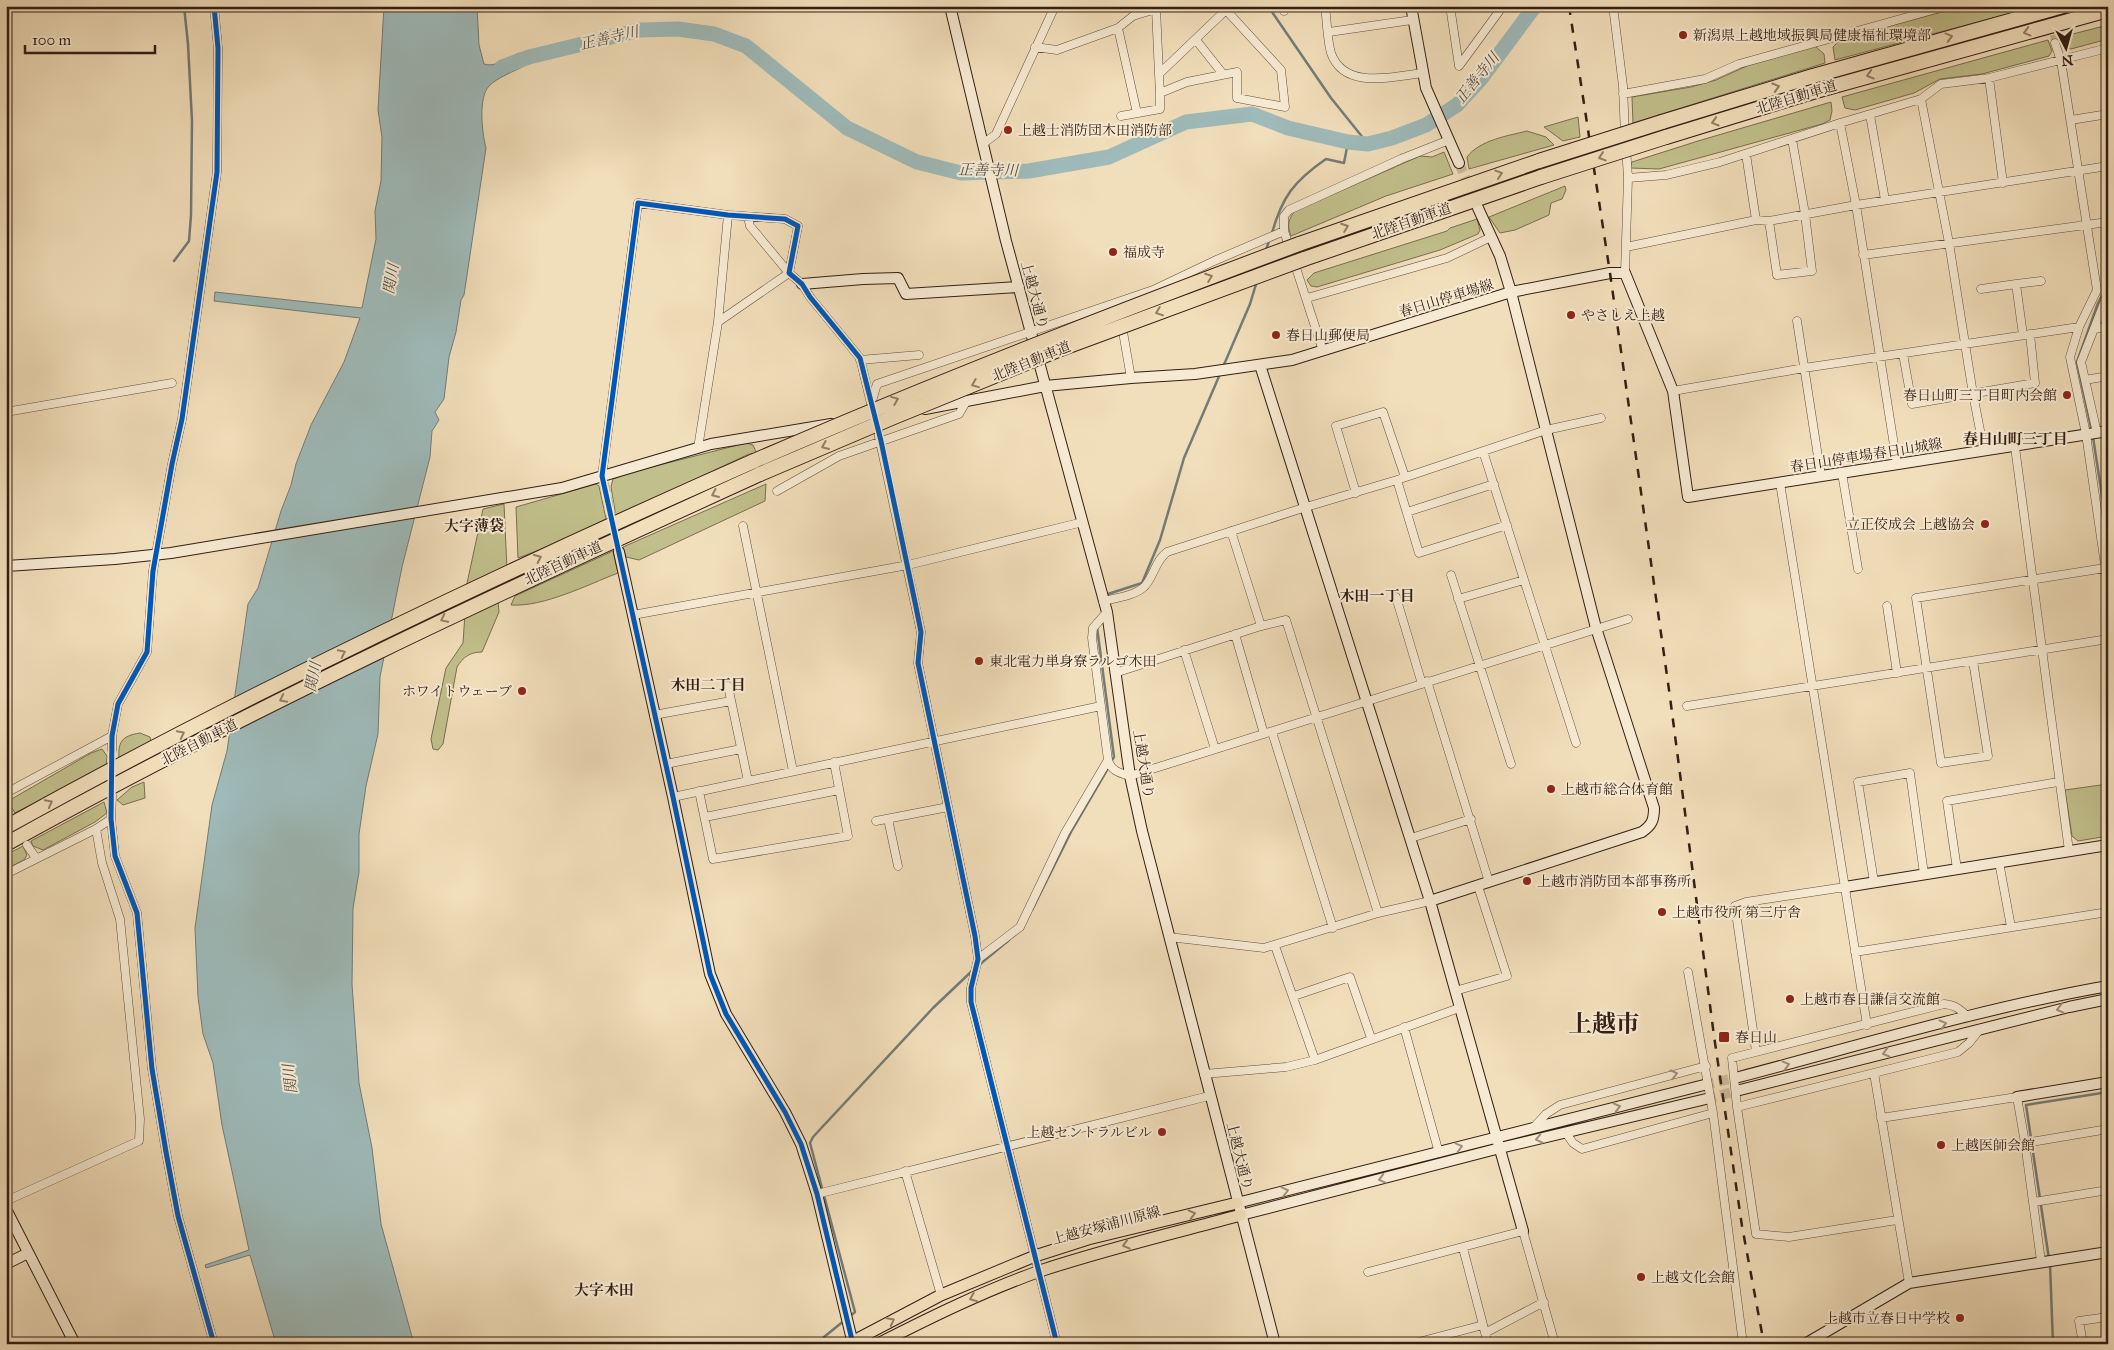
<svg xmlns="http://www.w3.org/2000/svg" width="2114" height="1350" font-family="'IM FELL Great Primer','Noto Serif JP',serif">
	<style>
		.green { fill: #c1bf8b; stroke: #7a6e50 }
		.water { fill: #9ebab9; stroke: #737c77 }
		.lines { fill: none; stroke-linecap: round; stroke-linejoin: round }
		.stream { stroke: #737c77; stroke-width: 2.5 }
		.river { stroke: #9ebab9; stroke-width: 15 }
		.street-tunnel { stroke: #cbb899; stroke-width: 8; stroke-dasharray: 8 4; stroke-linecap: butt }
		.secondary-tunnel { stroke: #cbb899; stroke-width: 10; stroke-dasharray: 10 5; stroke-linecap: butt }
		.street-casing { stroke: #624e3e; stroke-width: 9 }
		.secondary-casing { stroke: #331e14; stroke-width: 12 }
		.primary-casing { stroke: #331e14; stroke-width: 13 }
		.highway-casing { stroke: #331e14; stroke-width: 16 }
		.street { stroke: #f6ead2; stroke-width: 8 }
		.secondary { stroke: #f6ead2; stroke-width: 10 }
		.primary { stroke: #f1deba; stroke-width: 11 }
		.highway { stroke: #f1deba; stroke-width: 14 }
		.rail { stroke: #331e14; stroke-width: 2.5; stroke-dasharray: 9 9; stroke-linecap: butt }
		.highway-bridge-casing { stroke: #331e14; stroke-width: 16; stroke-linecap: butt }
		.highway-bridge { stroke: #f1deba; stroke-width: 14 }
		.cycleway-casing { stroke: #f6ead2; stroke-width: 8 }
		.cycleway { stroke: #0057b8; stroke-width: 5 }
		.oneway { stroke: #927e67 }
		.oneway2 { stroke: #9e8e7c }
		.poi-dot { fill: #8f2418; stroke: #f6ead2; stroke-width: 2 }
		.labels { text-anchor: middle; stroke-width: 4; stroke-linejoin: round; paint-order: stroke }
		.poi-label { font-size: 14px; fill: #331e14; stroke: #f6ead2; text-anchor: start }
		.street-label { font-size: 14px; fill: #331e14; stroke: #f6ead2 }
		.water-label { font-size: 15px; font-style: italic; fill: #534d46; stroke: #f6ead2 }
		.neighbourhood-label { font-size: 15px; font-weight: bold; fill: #331e14; stroke: #f6ead2 }
		.town-label { font-size: 24px; font-weight: bold; fill: #331e14; stroke: #f6ead2 }
	</style>
	<rect width="100%" height="100%" fill="#f1deba"/>
	<filter id="stains"><feTurbulence type="fractalNoise" baseFrequency=".004" numOctaves="4"/><feColorMatrix values="0 0 0 0 .2 0 0 0 0 .09 0 0 0 0 .02 0 0 0 .5 -.17"/></filter>
	<radialGradient id="worn" r=".72"><stop offset=".6" stop-color="#630" stop-opacity="0"/><stop offset="1" stop-color="#630" stop-opacity=".3"/></radialGradient>
	<path class="green" d="M1964,6H2038L1835,60L1833,47L1841,39Z
		M2108,25V39L2071,49L2063,47L2061,37Z
		M2048,40L2052,51L2049,56L1982,74L1940,79L1914,93L1855,110L1845,108L1842,97Z
		M1815,46L1824,54L1825,63L1633,123L1632,97L1691,87L1716,80L1749,65Z
		M1831,102L1832,111L1830,120L1822,124L1659,169L1630,168L1632,162L1698,141Z
		M1578,117L1580,137L1563,141L1544,127Z
		M1527,131L1546,137L1554,145L1469,169L1467,157C1480,140 1507,136 1527,131Z
		M1444,152L1453,174L1386,196L1291,236C1287,225 1288,220 1295,211L1420,156L1432,157Z
		M1565,186L1566,190L1562,199L1551,203L1549,215L1515,230L1500,233L1489,217Z
		M1477,219L1480,230L1478,234L1440,250L1317,287L1311,286L1307,280L1314,273L1447,231L1450,228Z
		M746,443L753,445L757,454H749L616,516L611,487L613,479L632,472Z
		M596,484L599,486L606,519L560,542L518,558L516,507Z
		M766,484L765,501L639,560L626,557L623,547Z
		M504,504L507,569L466,588L483,509Z
		M613,551L618,573C587,585 544,607 511,605L515,596Z
		M498,600L499,612L482,652C470,652 463,657 457,667L443,744L438,750L433,749L431,739L446,668L463,643L465,613Z
		M140,733L150,737L151,742L119,760C118,742 121,736 140,733Z
		M102,749L107,756L106,766L15,813L9,803L10,800L91,753Z
		M144,782L145,798L123,805L117,800L132,787Z
		M2108,784V836L2078,841L2072,836L2065,790Z
		M104,802L107,813L95,822L43,850L33,846L31,841Z
		M23,846L27,855L24,860L6,869V855Z"/>
	<path class="water" d="M384,6H477L479,45L484,64C494,68 509,58 519,53L524,66C513,72 498,77 489,86C478,98 482,133 486,148L464,295L461,300L456,332L449,357L444,399L435,412L439,420L432,431L430,457L402,567L380,677L378,734L366,786L359,834V872L353,908L352,984L359,1083L372,1148L381,1224L414,1344H276L250,1255L206,1268L205,1265L249,1250L222,1125L213,1063L203,1034L198,997L195,928L212,805L227,751L248,604L258,588L281,511L291,485L296,464L311,425L344,362L360,318L214,301L215,292L362,308L376,239L375,211L381,181L382,137L378,110Z"/>
	<g class="lines">
		<path class="stream" d="M1268,6L1331,98L1368,144
			M1272,233C1282,197 1294,181 1326,159L1344,163L1348,142
			M1266,250L1270,238
			M174,261L189,241L191,215L192,121L188,44L184,6
			M1223,367L1250,304L1257,281
			M2092,432L2077,362L2098,303L2108,284
			M2093,437L2108,535
			M1107,597L1108,594L1142,583L1160,540L1184,458L1220,374
			M1097,627L1114,757L1110,763
			M1032,910L1072,830L1107,770
			M979,965L1009,940
			M2049,1259L2026,1105L2108,1092
			M2050,1264L2053,1344
			M849,1317L855,1312L810,1143L813,1137L933,1008L973,970
			M826,1344L824,1337L845,1320"/>
		<path class="river" d="M502,67L529,57L640,30L678,29L714,34L746,46L847,128L917,162L961,173L1029,171L1109,157L1186,122L1252,114L1288,128L1348,142L1368,144L1392,138L1426,125L1457,105L1480,80L1535,6"/>
		<path class="street-tunnel" d="M2053,23L2055,43
			M112,788V750
			M6,808L15,824"/>
		<path class="secondary-tunnel" d="M1459,163L1477,205
			M604,483L614,529
			M1704,1085L1739,1077
			M1706,1099L1740,1090"/>
		<defs>
			<path id="street" d="M1284,6V11
				M1325,6C1327,21 1327,39 1331,53C1344,90 1392,77 1422,73
				M1450,6L1459,66L1503,6
				M1613,6L1623,86L1625,136
				M1156,9L1159,74L1228,8
				M1118,28L1137,113
				M1329,32L1412,20
				M1196,40L1223,74
				M2055,43L2061,61L2097,290L2079,327L2070,357L2086,434L2108,586
				M1035,47L1057,50L1118,28L1133,16L1156,9L1159,6
				M1159,74L1160,93L1187,82L1237,72V98L1285,107L1281,70L1226,10
				M1989,78L2003,183
				M1623,94L1705,79L1739,64L1947,6
				M1921,99L1949,243L1973,394L1984,451
				M1870,115L1885,200
				M1121,116L1160,109V93
				M2071,120L2108,114
				M1840,123L1856,205L1897,464
				M984,143L996,134L1055,6
				M1746,154L1756,220
				M1628,178L1666,175L1720,162L1840,123L1921,99L1941,84L1989,78L2108,48
				M1769,221L1777,275L1812,271L1805,214L1792,139
				M1284,231V216L1289,210L1401,159L1449,140
				M1626,247L1756,220L1769,221L1856,205L2108,166
				M1863,255L2108,222
				M1625,273L1628,178L1626,147
				M2016,284L2041,281
				M1981,289L2016,284L2023,335
				M1307,298L1447,258L1491,237
				M1119,309L1131,378
				M1797,321L1821,476
				M718,322L789,273L750,226L748,217
				M2094,329L2108,327
				M1903,354L1912,404L2035,383L2030,334
				M860,360L919,355
				M2085,380L2108,376
				M1673,391L1804,368L2079,327
				M872,401L877,384L1153,290L1214,261L1284,231L1323,351
				M6,412L172,383
				M876,423L921,632L918,663L975,936L978,959L971,988V1002L1057,1344
				M2097,433L2081,362L2108,293
				M2015,447L2069,851
				M698,448L718,322L728,215
				M1483,451L1576,743
				M1842,473L1858,569
				M602,476L638,203L728,215L785,219L798,226L789,273L802,284L810,297L860,358L873,412
				M1397,480L1419,553L1507,525
				M1780,483L1867,1025
				M777,491L839,456L959,414L966,402
				M1356,493L1336,426L1383,412L1405,477
				M1407,512L1494,484
				M743,526L793,771
				M1451,575L1511,764
				M1396,597L1422,684
				M1458,599L1524,580
				M1103,601C1116,598 1134,596 1144,587C1154,577 1155,561 1167,552L1306,507L1397,480L1546,430L1601,418
				M1887,606L1897,673
				M1107,612L1093,628L1092,638L1108,760C1111,771 1120,773 1130,776L1628,619
				M633,615L908,565L1083,522
				M1261,626L1286,620L1378,913
				M1235,634L1264,734
				M1184,650L1215,749
				M1973,661L1988,756L1941,763L1916,598L2105,568
				M1115,673L1261,626L1231,531
				M1427,681L1489,882
				M728,686L748,781
				M1687,706L2108,639
				M654,715L731,701
				M1272,732L1333,928
				M112,750V736L118,704L147,652L153,571L172,464L182,419L217,172L218,48L214,6
				M666,764L741,749
				M699,791L713,859L848,836L834,762
				M6,793L112,736
				M112,795L111,819L115,856L137,913L152,1069L166,1152L178,1216L214,1344
				M673,797L1101,706
				M705,817L839,790
				M888,819L898,866
				M876,821L948,807
				M1411,838L1471,819
				M27,845L36,858
				M1999,862L2011,927
				M1957,869L1947,801L2058,782
				M6,874L96,829L111,819
				M1874,882L1858,782L1910,773L1924,874
				M1169,937L1264,948L1378,913L1430,901
				M1275,946L1315,1060L1459,1008
				M1855,952L2108,912
				M978,959L1020,927L1065,833L1108,760
				M1688,972L1713,1113L1743,1344
				M1455,991L1507,976L1478,886
				M1294,996L1350,977L1371,1038
				M1404,1027L1439,1153
				M1756,1051L1735,906L1746,902L1845,887
				M1874,1073L1909,1283
				M1204,1074L1286,1067L1315,1060
				M1737,1107L1958,1052L1969,1043L1980,1029
				M1881,1118L2017,1097L2025,1143L2041,1261
				M1533,1128L1546,1114L1560,1105L1706,1066
				M1566,1133L1573,1143L1582,1149L1713,1113
				M2025,1143L2108,1129
				M905,1171L941,1295
				M817,1194L1209,1096
				M6,1201L139,1141L140,1119L120,919L102,863L96,829
				M2034,1202L2108,1190
				M1897,1220L1789,1237L1756,1234L1737,1107L1732,1058L1944,1004C1955,1005 1960,1009 1968,1017
				M1463,1248L1488,1344
				M1368,1272L1523,1231L1555,1344
				M1485,1333L1544,1302
				M1411,1344L1483,1325
				M2083,1344L2079,1321L2108,1317"/>
			<path id="secondary" d="M950,6L1006,241L1107,612L1130,776L1142,831L1275,1344
				M1411,6L1426,88L1459,163
				M802,284L863,279L898,278L906,294L1019,287
				M1260,365L1430,901L1523,1231
				M925,409L1045,386L1131,378L1195,374L1292,360L1511,292L1610,273H1625L1673,391L1688,497L2108,431
				M619,552L673,797L710,974L726,1014L785,1112L801,1144L817,1194L853,1344
				M6,566L115,559L171,553L562,488L711,444L831,424
				M1845,887L2108,845
				M1430,901L1642,832C1652,825 1654,820 1654,808L1596,628L1511,292L1500,256L1478,208
				M1739,1077C1861,1045 1983,1008 2108,986
				M1740,1090L2069,1007L2108,999
				M2017,1097L2108,1082
				M1237,1203L1704,1085
				M6,1209L75,1344
				M1241,1215L1500,1148L1706,1099
				M6,1264L28,1253
				M1805,1344L1909,1283L2108,1252"/>
			<path id="primary" d="M848,1344L941,1295L1035,1256L1088,1239L1237,1203
				M878,1344C931,1317 984,1291 1040,1271C1106,1249 1174,1233 1241,1215"/>
			<path id="highway" d="M1662,122L1813,76L2063,6
				M1666,137L1816,91L2108,10
				M1299,244L1539,161
				M1304,259L1541,177
				M6,827C249,692 500,573 754,461
				M6,844C251,708 505,590 760,474"/>
		</defs>
		<use href="#street" class="street-casing"/>
		<use href="#secondary" class="secondary-casing"/>
		<use href="#primary" class="primary-casing"/>
		<use href="#highway" class="highway-casing"/>
		<use href="#street" class="street"/>
		<use href="#secondary" class="secondary"/>
		<use href="#primary" class="primary"/>
		<use href="#highway" class="highway"/>
		<path class="rail" d="M1569,6L1610,273L1670,697L1714,1036L1742,1226L1764,1344"/>
		<defs>
			<path id="highway-bridge" d="M1539,161L1662,122
				M1541,177L1666,137
				M754,461C934,383 1116,312 1299,244
				M760,474L894,417L1058,350L1304,259"/>
		</defs>
		<use href="#highway-bridge" class="highway-bridge-casing"/>
		<use href="#highway-bridge" class="highway-bridge"/>
		<defs>
			<path id="cycleway" d="M214,6L218,48L217,172L182,419L172,464L153,571L147,652L118,704L112,736L111,819L115,856L137,913L152,1069L166,1152L178,1216L214,1344
				M853,1344L817,1194L801,1144L785,1112L726,1014L710,974L673,797L602,476L638,203L728,215L785,219L798,226L789,273L802,284L810,297L860,358L881,441L916,607L921,632L918,663L975,936L978,959L971,988V1002L1057,1344"/>
		</defs>
		<use href="#cycleway" class="cycleway-casing"/>
		<use href="#cycleway" class="cycleway"/>
	</g>
	<defs><path id="oneway-chevron" d="M-2-3.5L2.5 0L-2 3.5" fill="none" stroke-width="1.6" stroke-linecap="round" stroke-linejoin="round" transform="scale(1.25)"/></defs>
	<g class="oneway">
		<use href="#oneway-chevron" transform="translate(2027 32) rotate(165)"/>
		<use href="#oneway-chevron" transform="translate(1949 37) rotate(-15)"/>
		<use href="#oneway-chevron" transform="translate(1870 75) rotate(164)"/>
		<use href="#oneway-chevron" transform="translate(1776 87) rotate(-17)"/>
		<use href="#oneway-chevron" transform="translate(1715 122) rotate(163)"/>
		<use href="#oneway-chevron" transform="translate(1602 157) rotate(162)"/>
		<use href="#oneway-chevron" transform="translate(1499 174) rotate(-18)"/>
		<use href="#oneway-chevron" transform="translate(1345 227) rotate(-20)"/>
		<use href="#oneway-chevron" transform="translate(1209 277) rotate(-20)"/>
		<use href="#oneway-chevron" transform="translate(1159 312) rotate(159)"/>
		<use href="#oneway-chevron" transform="translate(975 384) rotate(158)"/>
		<use href="#oneway-chevron" transform="translate(895 400) rotate(-22)"/>
		<use href="#oneway-chevron" transform="translate(825 446) rotate(157)"/>
		<use href="#oneway-chevron" transform="translate(715 494) rotate(156)"/>
		<use href="#oneway-chevron" transform="translate(538 558) rotate(-25)"/>
		<use href="#oneway-chevron" transform="translate(444 619) rotate(154)"/>
		<use href="#oneway-chevron" transform="translate(342 653) rotate(-26)"/>
		<use href="#oneway-chevron" transform="translate(283 699) rotate(153)"/>
		<use href="#oneway-chevron" transform="translate(181 734) rotate(-27)"/>
		<use href="#oneway-chevron" transform="translate(49 803) rotate(-28)"/>
		<use href="#oneway-chevron" transform="translate(1192 1214) rotate(-14)"/>
		<use href="#oneway-chevron" transform="translate(1126 1245) rotate(164)"/>
		<use href="#oneway-chevron" transform="translate(973 1298) rotate(158)"/>
		<use href="#oneway-chevron" transform="translate(891 1321) rotate(-27)"/>
	</g>
	<g class="oneway2">
		<use href="#oneway-chevron" transform="translate(2060 1009) rotate(166)"/>
		<use href="#oneway-chevron" transform="translate(1943 1024) rotate(-15)"/>
		<use href="#oneway-chevron" transform="translate(1886 1053) rotate(166)"/>
		<use href="#oneway-chevron" transform="translate(1786 1065) rotate(-15)"/>
		<use href="#oneway-chevron" transform="translate(1674 1074) rotate(-14)"/>
		<use href="#oneway-chevron" transform="translate(1617 1107) rotate(-14)"/>
		<use href="#oneway-chevron" transform="translate(1539 1139) rotate(167)"/>
		<use href="#oneway-chevron" transform="translate(1459 1147) rotate(-15)"/>
		<use href="#oneway-chevron" transform="translate(1382 1179) rotate(165)"/>
		<use href="#oneway-chevron" transform="translate(1285 1191) rotate(-14)"/>
	</g>
	<g class="poi-dot">
		<circle cx="1683" cy="35" r="5"/>
		<circle cx="1008" cy="130" r="5"/>
		<circle cx="1113" cy="252" r="5"/>
		<circle cx="1571" cy="315" r="5"/>
		<circle cx="1276" cy="335" r="5"/>
		<circle cx="2067" cy="395" r="5"/>
		<circle cx="1985" cy="524" r="5"/>
		<circle cx="979" cy="661" r="5"/>
		<circle cx="522" cy="691" r="5"/>
		<circle cx="1551" cy="789" r="5"/>
		<circle cx="1527" cy="881" r="5"/>
		<circle cx="1662" cy="912" r="5"/>
		<circle cx="1790" cy="999" r="5"/>
		<rect x="1718" y="1031" width="12" height="12" rx="2.5"/>
		<circle cx="1162" cy="1132" r="5"/>
		<circle cx="1941" cy="1145" r="5"/>
		<circle cx="1641" cy="1277" r="5"/>
		<circle cx="1960" cy="1318" r="5"/>
	</g>
	<g class="labels">
		<g class="poi-label">
			<text x="1693" y="40">新潟県上越地域振興局健康福祉環境部</text>
			<text x="1018" y="135">上越士消防団木田消防部</text>
			<text x="1123" y="257">福成寺</text>
			<text x="1581" y="320">やさしえ上越</text>
			<text x="1286" y="340">春日山郵便局</text>
			<text x="2057" y="400" text-anchor="end">春日山町三丁目町内会館</text>
			<text x="1975" y="529" text-anchor="end">立正佼成会 上越協会</text>
			<text x="989" y="666">東北電力単身寮ラルゴ木田</text>
			<text x="512" y="696" text-anchor="end">ホワイトウェーブ</text>
			<text x="1561" y="794">上越市総合体育館</text>
			<text x="1537" y="886">上越市消防団本部事務所</text>
			<text x="1672" y="917">上越市役所 第三庁舎</text>
			<text x="1800" y="1004">上越市春日謙信交流館</text>
			<text x="1735" y="1042">春日山</text>
			<text x="1152" y="1137" text-anchor="end">上越セントラルビル</text>
			<text x="1951" y="1150">上越医師会館</text>
			<text x="1651" y="1282">上越文化会館</text>
			<text x="1950" y="1323" text-anchor="end">上越市立春日中学校</text>
		</g>
		<g class="street-label">
			<text transform="translate(1796 97) rotate(-17)" y="5">北陸自動車道</text>
			<text transform="translate(1411 221) rotate(-19)" y="5">北陸自動車道</text>
			<text transform="translate(1035 295) rotate(75)" y="5">上越大通り</text>
			<text transform="translate(1446 298) rotate(-17)" y="5">春日山停車場線</text>
			<text transform="translate(1031 361) rotate(-22)" y="5">北陸自動車道</text>
			<text transform="translate(1866 455) rotate(-9)" y="5">春日山停車場春日山城線</text>
			<text transform="translate(563 563) rotate(-25)" y="5">北陸自動車道</text>
			<text transform="translate(199 742) rotate(-27)" y="5">北陸自動車道</text>
			<text transform="translate(1144 764) rotate(81)" y="5">上越大通り</text>
			<text transform="translate(1240 1156) rotate(76)" y="5">上越大通り</text>
			<text transform="translate(1106 1225) rotate(-15)" y="5">上越安塚浦川原線</text>
		</g>
		<g class="water-label">
			<text transform="translate(609 38) rotate(-13)" y="5">正善寺川</text>
			<text transform="translate(1477 78) rotate(-51)" y="5">正善寺川</text>
			<text transform="translate(988 170) rotate(1)" y="5">正善寺川</text>
			<text transform="translate(391 279) rotate(-80)" y="5">関川</text>
			<text transform="translate(313 677) rotate(-79)" y="5">関川</text>
			<text transform="translate(290 1079) rotate(-97)" y="5">関川</text>
		</g>
		<g class="neighbourhood-label">
			<text x="2015" y="444">春日山町三丁目</text>
			<text x="474" y="531">大字薄袋</text>
			<text x="1377" y="601">木田一丁目</text>
			<text x="708" y="690">木田二丁目</text>
			<text x="604" y="1295">大字木田</text>
		</g>
		<g class="town-label">
			<text x="1604" y="1032">上越市</text>
		</g>
	</g>
	<rect width="2114" height="1350" fill="none" stroke="#f1deba" stroke-width="25"/>
	<rect x="8" y="8" width="2099" height="1335" fill="none" stroke="#331e14" stroke-width="2.5"/>
	<rect x="12" y="12" width="2089" height="1325" fill="none" stroke="#331e14"/>
	<g transform="translate(2066 48) rotate(174)" stroke="#f6ead2" stroke-width="4" paint-order="stroke">
	<path d="M0-4L9 19L0 12L-9 19Z" fill="#331e14"/>
	<text y="-8" font-size="14" font-weight="bold" text-anchor="middle" fill="#331e14">N</text>
	</g>
	<path d="M25 45v8h130v-8" fill="none" stroke="#331e14" stroke-width="2.5"/>
	<text x="32" y="45" font-size="15" fill="#331e14" stroke="#f6ead2" stroke-width="4" paint-order="stroke">100 m</text>
	<rect width="100%" height="100%" filter="url(#stains)"/>
	<rect width="100%" height="100%" fill="url(#worn)"/>
</svg>
